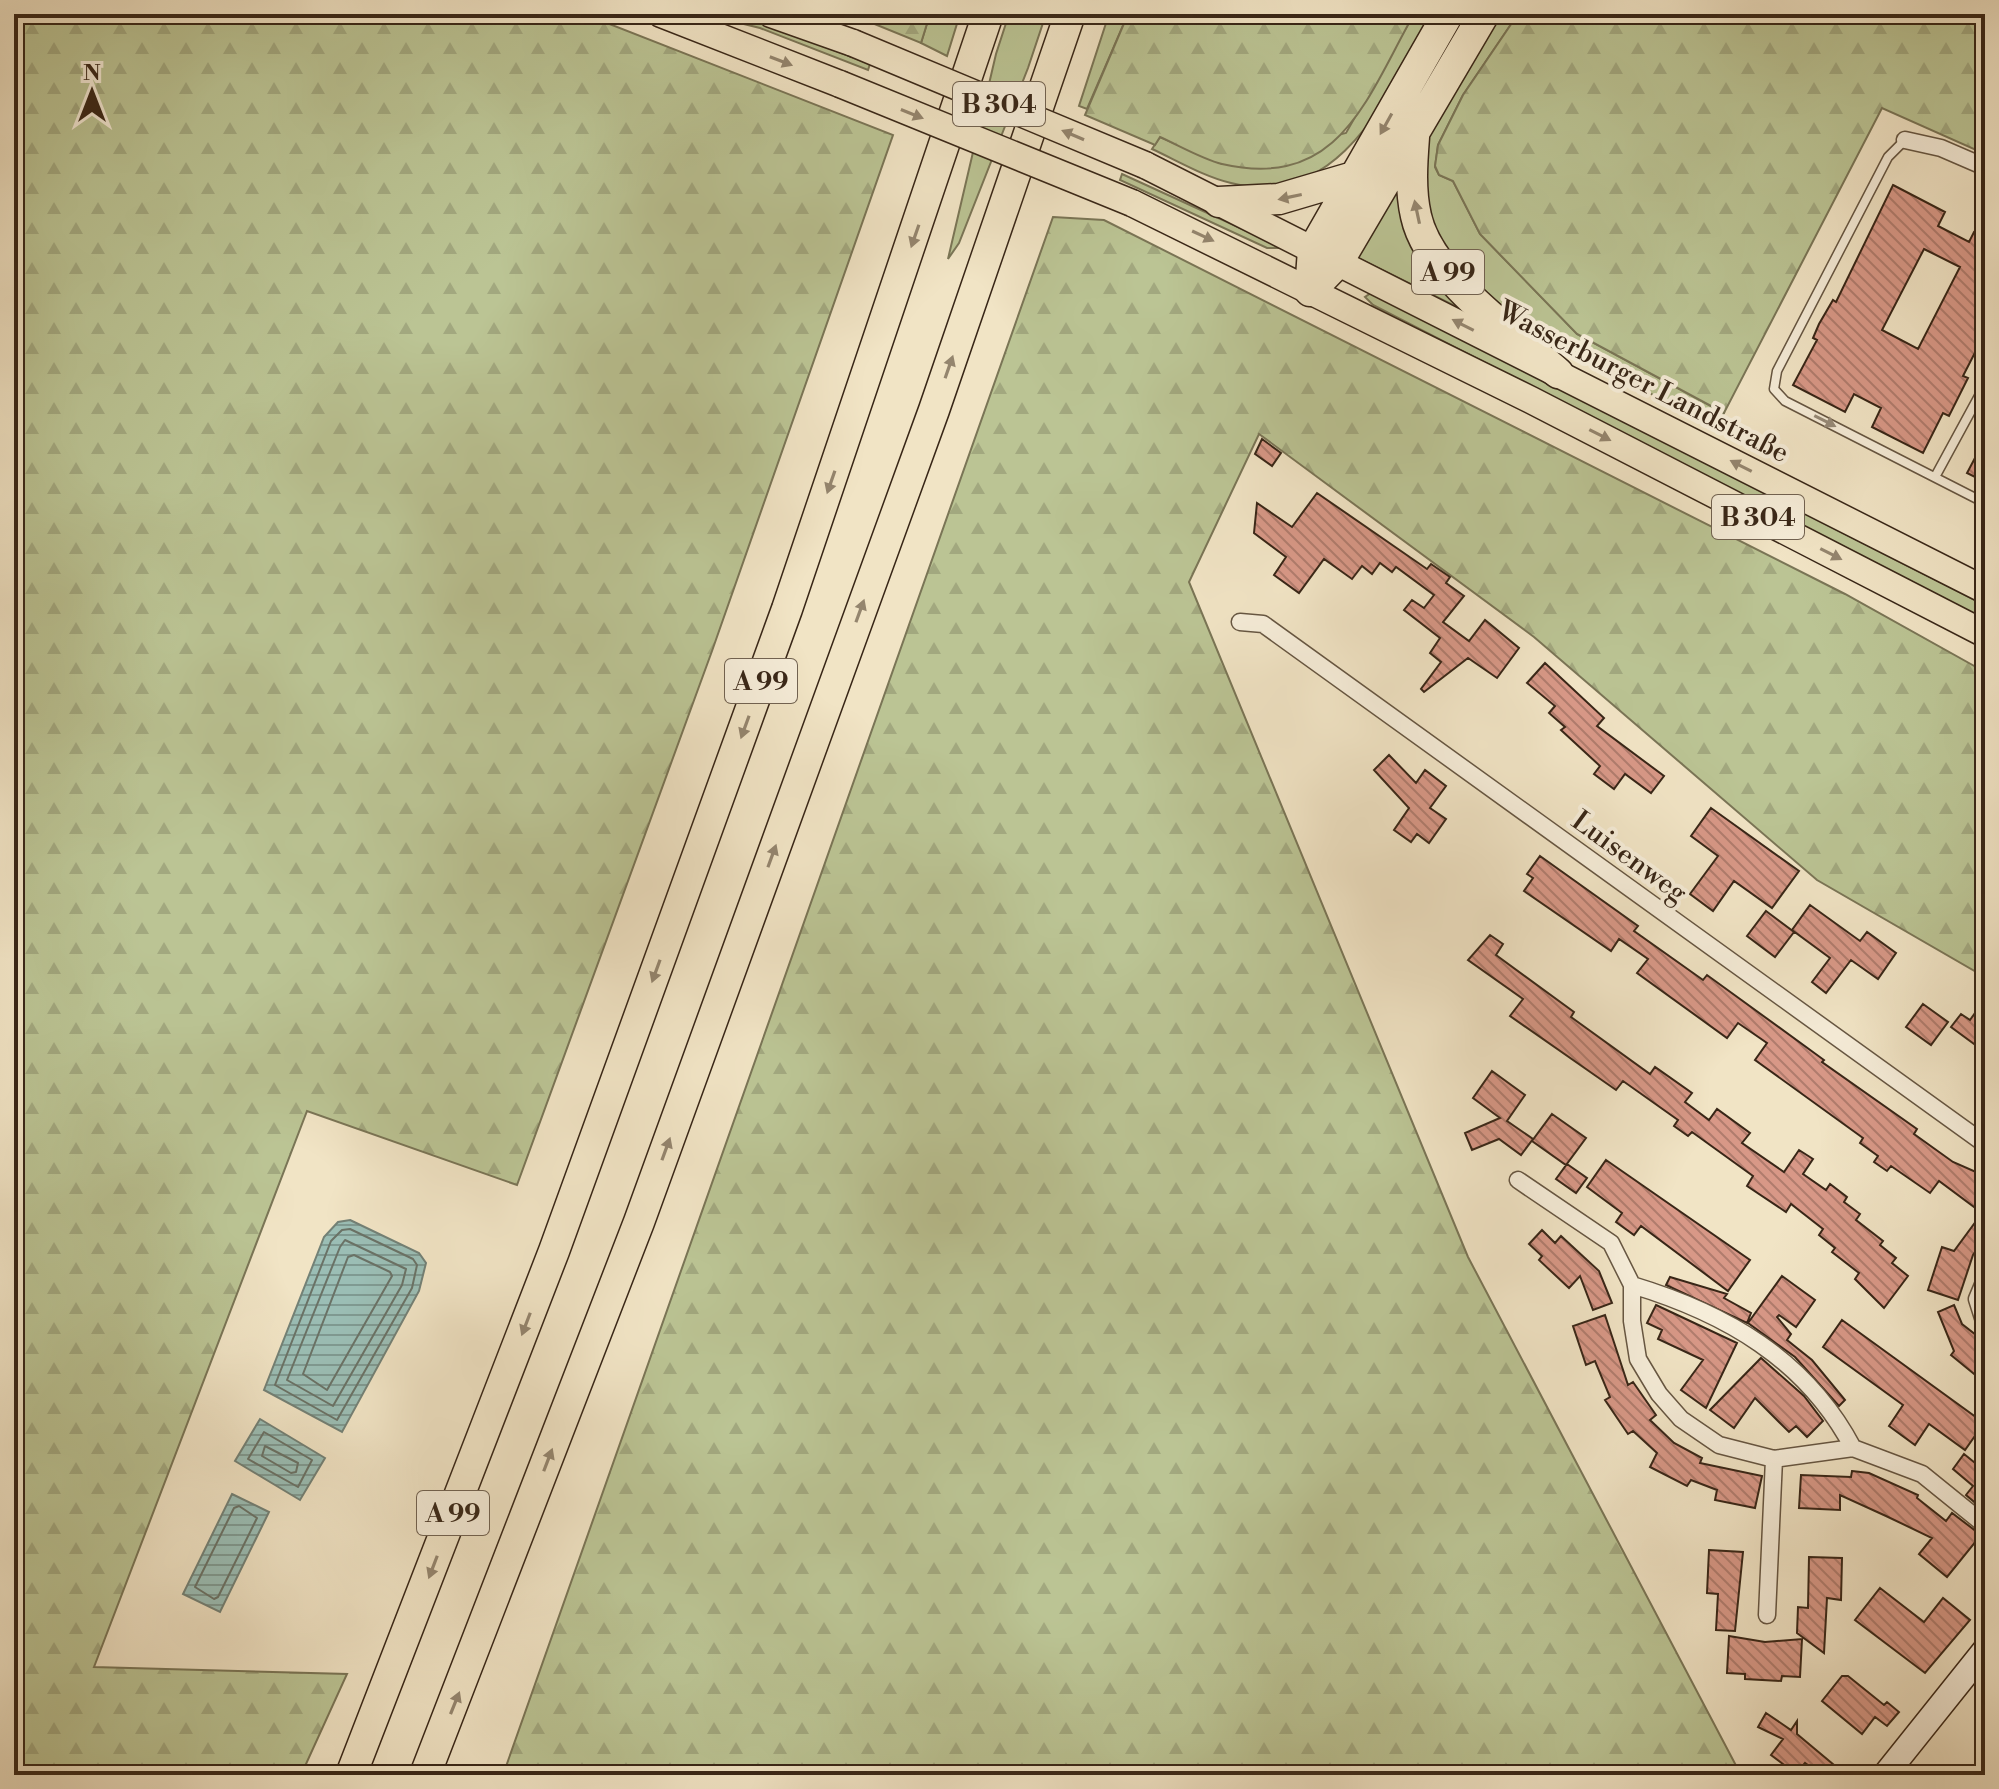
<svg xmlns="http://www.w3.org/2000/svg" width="1999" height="1789" font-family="'Libre Bodoni',serif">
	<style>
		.grass { fill: #bbc494; stroke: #7a7556; stroke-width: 2 }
		.forest { fill: url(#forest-firs); stroke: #7a7556; stroke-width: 2 }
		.water { fill: url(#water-rules); stroke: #738176; stroke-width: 2 }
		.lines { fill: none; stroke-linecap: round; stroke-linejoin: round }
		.shore { stroke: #6a7266; stroke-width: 2 }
		.building { fill: url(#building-back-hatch); stroke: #382617; stroke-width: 2; fill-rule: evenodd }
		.lane-casing { stroke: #665642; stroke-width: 11 }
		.street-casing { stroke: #665642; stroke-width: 19 }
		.secondary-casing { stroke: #382617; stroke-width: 27 }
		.primary-casing { stroke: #382617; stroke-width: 29 }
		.highway-casing { stroke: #382617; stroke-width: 33 }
		.lane { stroke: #f6edd9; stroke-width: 8 }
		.street { stroke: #f6edd9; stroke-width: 16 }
		.secondary { stroke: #f6edd9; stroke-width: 24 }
		.primary { stroke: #f1e4c5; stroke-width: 26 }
		.highway { stroke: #f1e4c5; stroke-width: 30 }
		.primary-bridge-casing { stroke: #382617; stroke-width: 29; stroke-linecap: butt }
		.primary-bridge { stroke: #f1e4c5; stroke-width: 26 }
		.oneway { fill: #94856e }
		.oneway2 { fill: #978a78 }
		.labels { text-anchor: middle; stroke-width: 8; stroke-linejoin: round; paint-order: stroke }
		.shield { fill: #f6edd9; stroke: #716251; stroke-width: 2 }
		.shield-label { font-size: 26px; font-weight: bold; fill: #382617 }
		.street-label { font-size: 28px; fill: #382617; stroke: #f6edd9 }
	</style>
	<defs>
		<pattern id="forest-firs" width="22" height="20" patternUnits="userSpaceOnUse" patternTransform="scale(2)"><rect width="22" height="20" fill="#bbc494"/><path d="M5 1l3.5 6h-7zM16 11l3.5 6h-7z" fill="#a2a87f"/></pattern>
		<pattern id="water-rules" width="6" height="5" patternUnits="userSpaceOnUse" patternTransform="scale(2)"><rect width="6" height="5" fill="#9bbeb5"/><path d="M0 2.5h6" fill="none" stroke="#7f9a92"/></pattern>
		<pattern id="building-back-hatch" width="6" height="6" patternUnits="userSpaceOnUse" patternTransform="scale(2)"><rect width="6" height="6" fill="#d89887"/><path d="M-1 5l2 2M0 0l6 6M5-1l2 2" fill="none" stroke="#b07c6d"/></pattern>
	</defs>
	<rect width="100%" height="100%" fill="#f1e4c5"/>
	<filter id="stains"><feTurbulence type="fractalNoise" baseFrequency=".0025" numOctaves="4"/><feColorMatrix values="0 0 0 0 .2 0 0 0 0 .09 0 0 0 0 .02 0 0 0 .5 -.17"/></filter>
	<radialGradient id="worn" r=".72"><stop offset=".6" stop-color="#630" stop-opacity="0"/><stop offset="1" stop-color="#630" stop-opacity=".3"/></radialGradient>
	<path class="grass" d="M703,14H740L870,64L868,70L760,28Z
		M930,14H960L947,56L921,43Z
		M1009,14H1046L1028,68L959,243L948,259L996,54Z
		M1109,14H1128L1087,109L1079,106Z
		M1414,14H1435C1390,90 1341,211 1231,183C1205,177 1178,161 1152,149L1160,137L1222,164L1346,133Z
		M1494,14H1518L1463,95L1438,145L1435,167L1439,175L1453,181L1480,234L1577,334L1724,413L1716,426C1618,375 1394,289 1423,148C1432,106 1472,52 1494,14Z
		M1122,174L1271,242L1278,248H1267L1120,180Z
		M1399,176L1467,312L1354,256Z
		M1371,293L1985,605V620L1373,305L1365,297Z"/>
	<path class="forest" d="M14,14H584L893,135L712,651L517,1185L307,1111L94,1667L347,1674L301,1775H14Z
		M850,14H930L921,43Z
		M1128,14H1414C1367,97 1340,191 1222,164C1202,159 1180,146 1160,137L1155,145L1085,115Z
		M1518,14H1985V154L1882,108L1724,413L1577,334L1480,234L1453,181L1439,175L1435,166L1438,145L1463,95Z
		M1053,217L1104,220L1845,594L1985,672V977L1817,880L1534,637L1259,434L1189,582L1468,1257L1741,1775H503Z"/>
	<path class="water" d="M350,1220L419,1253L426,1263L419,1291L342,1432L264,1390L324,1237L338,1222Z
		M260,1419L325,1458L300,1500L235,1461Z
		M232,1494L269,1512L220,1612L183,1594Z"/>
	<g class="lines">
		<path class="shore" d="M350,1229L413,1259L417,1265L412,1288L337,1420L275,1385L331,1241L342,1230Z
			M345,1240L406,1269L402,1285L333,1406L287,1380L340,1247Z
			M354,1255L390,1272L392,1276L327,1390L303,1374L348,1257Z
			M264,1432L312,1460L298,1487L248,1459Z
			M265,1446L298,1463L296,1472L291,1473L262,1456Z
			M239,1506L257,1518L218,1597L214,1599L195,1587L234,1508Z"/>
	</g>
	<path class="building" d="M1893,185L1945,212L1938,226L1969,242L1974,232L1985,237V333L1963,376L1968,378L1949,416L1943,413L1923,453L1872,427L1881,408L1854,394L1845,412L1793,385L1817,340L1813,338L1819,324L1833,300L1836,302ZM1924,249L1960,267L1918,349L1882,330Z
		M1262,439L1281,453L1272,466L1255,454Z
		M1985,439V482L1967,473Z
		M1317,493L1427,569L1431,564L1450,577L1446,583L1464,596L1443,622L1469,641L1485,620L1519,648L1497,678L1468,658L1424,692L1421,689L1441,662L1430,653L1440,638L1404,610L1412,600L1424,608L1434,595L1396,567L1392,572L1380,563L1372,574L1362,566L1352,579L1324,559L1299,593L1274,575L1286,557L1254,533L1257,503L1292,527Z
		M1545,663L1604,718L1597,726L1664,776L1651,793L1625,774L1614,789L1594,774L1600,766L1561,730L1565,727L1549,713L1555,706L1527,683Z
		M1389,755L1416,783L1425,770L1446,786L1430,808L1446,819L1429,843L1417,834L1411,842L1394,830L1409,808L1374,770Z
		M1711,808L1799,871L1772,908L1734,881L1713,911L1690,894L1718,856L1691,836Z
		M1540,856L1638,926L1634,931L1703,980L1707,975L1824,1060L1822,1062L1917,1129L1914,1134L1953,1162L1985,1176V1238L1973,1255L1958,1300L1928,1290L1942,1247L1954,1251L1982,1213L1939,1181L1930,1193L1891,1166L1887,1171L1874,1162L1878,1156L1860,1143L1863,1138L1755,1060L1767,1043L1738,1023L1727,1038L1637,973L1648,959L1619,939L1611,951L1524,891L1533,878L1527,874Z
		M1810,905L1860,941L1867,932L1896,953L1878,979L1851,960L1826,993L1812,982L1830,958L1792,930Z
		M1766,911L1794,932L1775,957L1747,936Z
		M1490,935L1503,944L1496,955L1574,1012L1571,1017L1650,1074L1655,1067L1692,1093L1685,1102L1709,1120L1717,1109L1750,1133L1742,1143L1784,1172L1799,1150L1813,1159L1803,1174L1826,1190L1830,1184L1847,1197L1844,1202L1860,1214L1856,1220L1883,1241L1880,1245L1896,1258L1892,1263L1908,1276L1884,1308L1855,1279L1859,1273L1832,1252L1835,1248L1819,1235L1823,1229L1791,1204L1786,1212L1747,1186L1753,1176L1692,1132L1688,1136L1674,1126L1678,1120L1623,1081L1616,1090L1510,1016L1523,999L1468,960Z
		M1985,999V1052L1951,1027L1961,1014L1970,1020Z
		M1923,1004L1948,1022L1931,1045L1906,1027Z
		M1492,1071L1525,1095L1507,1121L1533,1139L1521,1155L1499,1139L1472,1150L1465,1133L1500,1118L1473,1098Z
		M1552,1114L1586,1138L1566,1165L1532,1141Z
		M1606,1160L1750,1260L1728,1291L1641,1226L1634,1235L1616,1222L1622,1213L1587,1187Z
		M1567,1164L1587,1178L1576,1193L1556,1179Z
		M1542,1230L1555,1243L1561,1236L1599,1271L1612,1303L1593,1310L1580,1276L1569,1288L1539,1260L1542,1256L1529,1244Z
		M1782,1276L1815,1300L1796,1327L1779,1315L1777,1317L1791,1334L1787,1340L1812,1360L1845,1400L1839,1406L1795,1357L1748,1323Z
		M1670,1277L1727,1294L1724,1298L1751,1313L1747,1323L1666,1285Z
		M1656,1305L1737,1343L1706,1408L1681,1390L1703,1360L1658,1339L1662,1330L1647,1323Z
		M1954,1305L1962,1324L1985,1342V1383L1951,1355L1954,1351L1938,1312Z
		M1605,1315L1628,1385L1633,1382L1656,1415L1650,1420L1674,1443L1702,1458L1700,1463L1762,1476L1755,1508L1715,1500L1717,1490L1691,1480L1687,1486L1650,1467L1657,1453L1633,1431L1628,1434L1605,1400L1610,1397L1595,1361L1586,1365L1573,1326Z
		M1842,1320L1984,1423L1965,1450L1929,1424L1915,1445L1889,1426L1903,1405L1823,1347Z
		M1761,1358L1804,1396L1823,1421L1807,1437L1796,1426L1789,1432L1755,1398L1734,1428L1710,1410Z
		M1964,1454L1985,1471V1511L1966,1495L1973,1486L1953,1469Z
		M1852,1471L1869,1473L1918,1495L1917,1498L1946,1521L1952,1513L1981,1535L1947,1577L1919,1554L1932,1538L1886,1516L1840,1495V1510L1799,1508L1801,1475L1851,1477Z
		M1709,1550L1743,1552L1735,1631L1716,1630L1718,1594L1707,1593Z
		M1809,1557L1842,1558L1841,1600L1827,1598L1824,1653L1797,1633L1798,1607L1808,1608Z
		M1880,1588L1924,1622L1943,1598L1970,1620L1925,1673L1855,1620Z
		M1729,1636L1765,1642L1802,1639L1800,1677L1782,1676L1781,1681L1745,1679V1674L1727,1673Z
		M1842,1676H1848L1884,1705L1887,1702L1899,1712L1887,1726L1875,1717L1862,1734L1822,1701Z
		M1766,1713L1791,1730L1797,1721V1734L1846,1775H1821L1805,1763L1796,1774L1771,1755L1783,1739L1758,1727Z"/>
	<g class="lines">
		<defs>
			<path id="lane" d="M1905,140L1888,157L1777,371L1774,389L1785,401L1985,503
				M1935,477L1985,385"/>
			<path id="street" d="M1905,140L1941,148L1985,167
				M1240,622L1263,624L1985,1144
				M1518,1180L1611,1243L1632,1285V1321L1638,1359L1659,1394L1681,1419L1719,1445L1774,1459L1853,1448L1922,1474L1985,1525
				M1985,1280L1977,1299L1985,1324
				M1632,1285C1725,1313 1806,1359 1853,1448
				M1767,1615L1774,1459"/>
			<path id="secondary" d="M1885,1775L1985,1650"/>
			<path id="primary" d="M661,14L840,84
				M771,14L853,43
				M1145,165L1985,590
				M1132,203L1531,400L1985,634"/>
			<path id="highway" d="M1414,137C1412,163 1410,190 1416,216C1429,276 1513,334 1558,373
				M1219,202L1279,199L1357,176
				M1310,291L1338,262L1484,14
				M1310,291L1313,250L1448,14
				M351,1775L554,1251L787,609L988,14
				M425,1775L639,1222L934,410L1070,14"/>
		</defs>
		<use href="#lane" class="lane-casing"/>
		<use href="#street" class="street-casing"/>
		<use href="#secondary" class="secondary-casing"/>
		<use href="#primary" class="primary-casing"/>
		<use href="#highway" class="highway-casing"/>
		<use href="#lane" class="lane"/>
		<use href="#street" class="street"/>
		<use href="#secondary" class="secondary"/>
		<use href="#primary" class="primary"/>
		<use href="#highway" class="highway"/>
		<defs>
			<path id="primary-bridge" d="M853,43L1145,165
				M840,84L1132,203"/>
		</defs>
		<use href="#primary-bridge" class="primary-bridge-casing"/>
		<use href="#primary-bridge" class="primary-bridge"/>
	</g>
	<defs><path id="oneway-solid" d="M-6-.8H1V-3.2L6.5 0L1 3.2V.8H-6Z" transform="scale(2)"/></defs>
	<g class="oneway">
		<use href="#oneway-solid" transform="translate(781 61) rotate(21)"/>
		<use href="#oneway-solid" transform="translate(912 114) rotate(22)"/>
		<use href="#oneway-solid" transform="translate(1386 124) rotate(119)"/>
		<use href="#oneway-solid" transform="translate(1073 135) rotate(-157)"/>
		<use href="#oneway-solid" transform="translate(1290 197) rotate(168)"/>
		<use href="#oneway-solid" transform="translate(1417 212) rotate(-102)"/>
		<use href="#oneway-solid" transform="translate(915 236) rotate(109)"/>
		<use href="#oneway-solid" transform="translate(1203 236) rotate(25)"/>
		<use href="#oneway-solid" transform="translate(1463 325) rotate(-153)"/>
		<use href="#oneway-solid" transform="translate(949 367) rotate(-71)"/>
		<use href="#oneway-solid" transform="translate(1600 435) rotate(27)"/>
		<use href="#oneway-solid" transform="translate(1741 466) rotate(-153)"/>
		<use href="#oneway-solid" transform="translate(831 482) rotate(109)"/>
		<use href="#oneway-solid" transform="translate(1831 554) rotate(27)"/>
		<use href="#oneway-solid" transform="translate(860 611) rotate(-70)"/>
		<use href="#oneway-solid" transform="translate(745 727) rotate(110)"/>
		<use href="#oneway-solid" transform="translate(772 856) rotate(-70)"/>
		<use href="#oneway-solid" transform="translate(656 971) rotate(110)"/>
		<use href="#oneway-solid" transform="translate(666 1149) rotate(-70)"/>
		<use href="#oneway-solid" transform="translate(526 1324) rotate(111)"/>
		<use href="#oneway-solid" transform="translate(548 1460) rotate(-69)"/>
		<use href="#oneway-solid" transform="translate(433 1567) rotate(111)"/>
		<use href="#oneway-solid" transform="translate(455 1703) rotate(-68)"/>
	</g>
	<use class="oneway2" href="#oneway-solid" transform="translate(1825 421) rotate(27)"/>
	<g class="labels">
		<g class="shield">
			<rect x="953" y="82" width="92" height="44" rx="6"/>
			<rect x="1412" y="250" width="72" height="44" rx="6"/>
			<rect x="1712" y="495" width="92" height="44" rx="6"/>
			<rect x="725" y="659" width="72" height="44" rx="6"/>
			<rect x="417" y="1491" width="72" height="44" rx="6"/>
		</g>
		<g class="shield-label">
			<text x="999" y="113">B 304</text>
			<text x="1448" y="281">A 99</text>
			<text x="1758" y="526">B 304</text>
			<text x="761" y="690">A 99</text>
			<text x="453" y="1522">A 99</text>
		</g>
		<g class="street-label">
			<text transform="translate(1644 381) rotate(27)" y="10">Wasserburger Landstraße</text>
			<text transform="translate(1630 856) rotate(36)" y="10">Luisenweg</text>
		</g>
	</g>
	<rect width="1999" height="1789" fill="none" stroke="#f1e4c5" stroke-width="48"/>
	<rect x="16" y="16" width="1967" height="1757" fill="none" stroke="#382617" stroke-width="4"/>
	<rect x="24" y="24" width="1951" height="1741" fill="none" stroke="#382617" stroke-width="2"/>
	<g transform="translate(92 92)" stroke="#f6edd9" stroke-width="6" paint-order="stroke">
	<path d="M0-6L14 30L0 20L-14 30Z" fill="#382617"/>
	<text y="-12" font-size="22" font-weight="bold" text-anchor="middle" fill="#382617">N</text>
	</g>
	<rect width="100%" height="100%" filter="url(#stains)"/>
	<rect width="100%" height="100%" fill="url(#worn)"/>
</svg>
